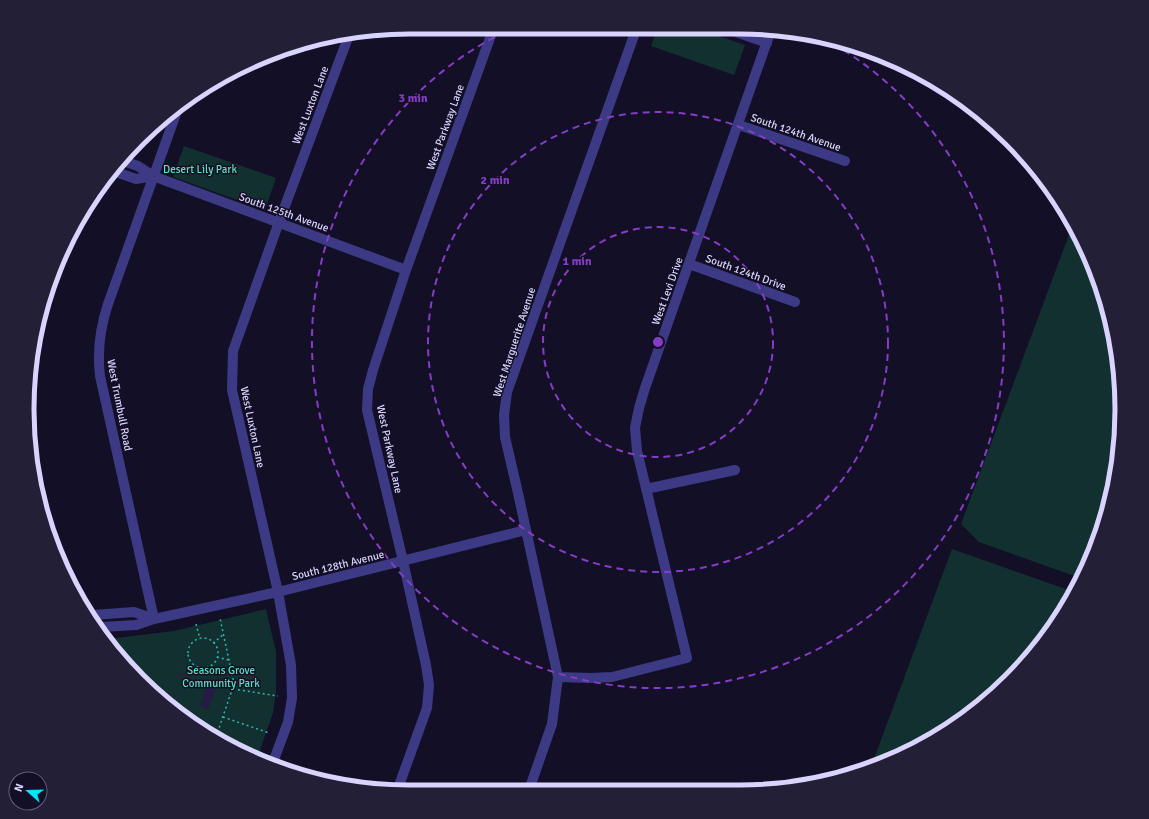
<svg xmlns="http://www.w3.org/2000/svg" width="1149" height="819" font-family="Signika,sans-serif">
	<style>
		.green { fill: #12302f }
		.building { fill: #241b47 }
		.lines { fill: none; stroke-linecap: round; stroke-linejoin: round }
		.path { stroke: #2fb8b0; stroke-width: 1.5; stroke-dasharray: 2 3; stroke-linecap: butt }
		.minor { stroke: #3d3a85; stroke-width: 10 }
		.ring { fill: none; stroke: #843dc5; stroke-width: 2; stroke-dasharray: 7 5 }
		.labels { text-anchor: middle; stroke-width: 3; stroke-linejoin: round; paint-order: stroke }
		.street-label { font-size: 11px; fill: #d9d4ff; stroke: #130f26 }
		.park-label { font-size: 11px; fill: #5fe0c0; stroke: #130f26 }
		.rim { fill: none; stroke: #d9d4ff; stroke-width: 5 }
		.centre { fill: #843dc5; stroke: #130f26; stroke-width: 2 }
		.ring-label { font-size: 12px; text-anchor: middle; font-weight: bold; fill: #843dc5; stroke: #130f26; stroke-width: 3; stroke-linejoin: round; paint-order: stroke }
	</style>
	<rect width="100%" height="100%" fill="#130f26"/>
	<path class="green" d="M658,27H692L745,45L734,75L651,46Z
		M184,146L276,178L265,210L173,177Z
		M1073,224L1102,287L1119,360L1121,435L1109,509L1083,579L979,542L961,524Z
		M952,549L1074,592L1043,643L992,697L908,753L872,764Z
		M266,609L276,652V692L273,713L257,759L241,753L176,713L122,662L108,639L174,631Z"/>
	<path class="building" d="M208,682L217,686L208,709L200,706Z"/>
	<g class="lines">
		<path class="path" d="M196,624L200,639
			M188 653a15 15 0 1 1 30 0a15 15 0 1 1-30 0Z
			M213,643L224,634
			M217,657L229,660
			M233,689L278,696
			M223,717L269,733
			M216,737L234,684L220,618"/>
		<path class="minor" d="M722,27L767,43
			M739,125L845,161
			M120,160L138,166L153,176L406,270
			M113,171L136,179L153,176
			M689,264L795,302
			M646,489L735,470
			M93,615L134,612L154,619
			M154,619L100,376C97,351 100,328 108,304L178,108
			M101,627L136,625L154,619L278,592L526,530
			M558,677L591,678L612,677L687,658L637,451L635,428L639,408L645,388L771,30
			M272,765L288,722L292,698L291,665L278,592L232,390L233,351L279,222L349,35
			M531,787L541,790
			M529,790L552,724L558,677L518,493L505,437L504,415L507,392L637,27
			M397,791L427,708L429,685L426,665L403,561L367,410L368,389L373,370L406,270L494,27"/>
	</g>
	<g class="ring">
		<circle cx="658" cy="342" r="115"/>
		<circle cx="658" cy="342" r="230"/>
		<path d="M823 38A346 346 0 1 1 515 27"/>
	</g>
	<g class="labels">
		<g class="street-label">
			<text transform="translate(310 105) rotate(-69)" y="4">West Luxton Lane</text>
			<text transform="translate(445 127) rotate(-70)" y="4">West Parkway Lane</text>
			<text transform="translate(796 132) rotate(19)" y="4">South 124th Avenue</text>
			<text transform="translate(284 212) rotate(20)" y="4">South 125th Avenue</text>
			<text transform="translate(746 272) rotate(20)" y="4">South 124th Drive</text>
			<text transform="translate(667 291) rotate(-70)" y="4">West Levi Drive</text>
			<text transform="translate(514 342) rotate(-72)" y="4">West Marguerite Avenue</text>
			<text transform="translate(120 405) rotate(79)" y="4">West Trumbull Road</text>
			<text transform="translate(253 427) rotate(78)" y="4">West Luxton Lane</text>
			<text transform="translate(390 449) rotate(78)" y="4">West Parkway Lane</text>
			<text transform="translate(338 565) rotate(-14)" y="4">South 128th Avenue</text>
		</g>
		<g class="park-label">
			<text x="200" y="173">Desert Lily Park</text>
			<text x="221" y="674">Seasons Grove<tspan x="221" dy="13">Community Park</tspan></text>
		</g>
	</g>
	<path d="M0 0H1149V819H0ZM409 34H740A375 375 0 0 1 1115 409V410A375 375 0 0 1 740 785H409A375 375 0 0 1 34 410V409A375 375 0 0 1 409 34Z" fill="#231f37" fill-rule="evenodd"/>
	<path class="rim" d="M409 34H740A375 375 0 0 1 1115 409V410A375 375 0 0 1 740 785H409A375 375 0 0 1 34 410V409A375 375 0 0 1 409 34Z"/>
	<circle cx="658" cy="342" r="6" class="centre"/>
	<g class="ring-label">
		<text x="413" y="102">3 min</text>
		<text x="495" y="184">2 min</text>
		<text x="577" y="265">1 min</text>
	</g>
	<g transform="translate(28 791) rotate(290)"><circle r="19" fill="#130f26" stroke="#625e7d"/>
	<path d="M0-3L7 15L0 10L-7 15Z" fill="#00e5ff"/>
	<text y="-6" font-size="11" font-weight="bold" text-anchor="middle" fill="#d9d4ff">N</text>
	</g>
</svg>
